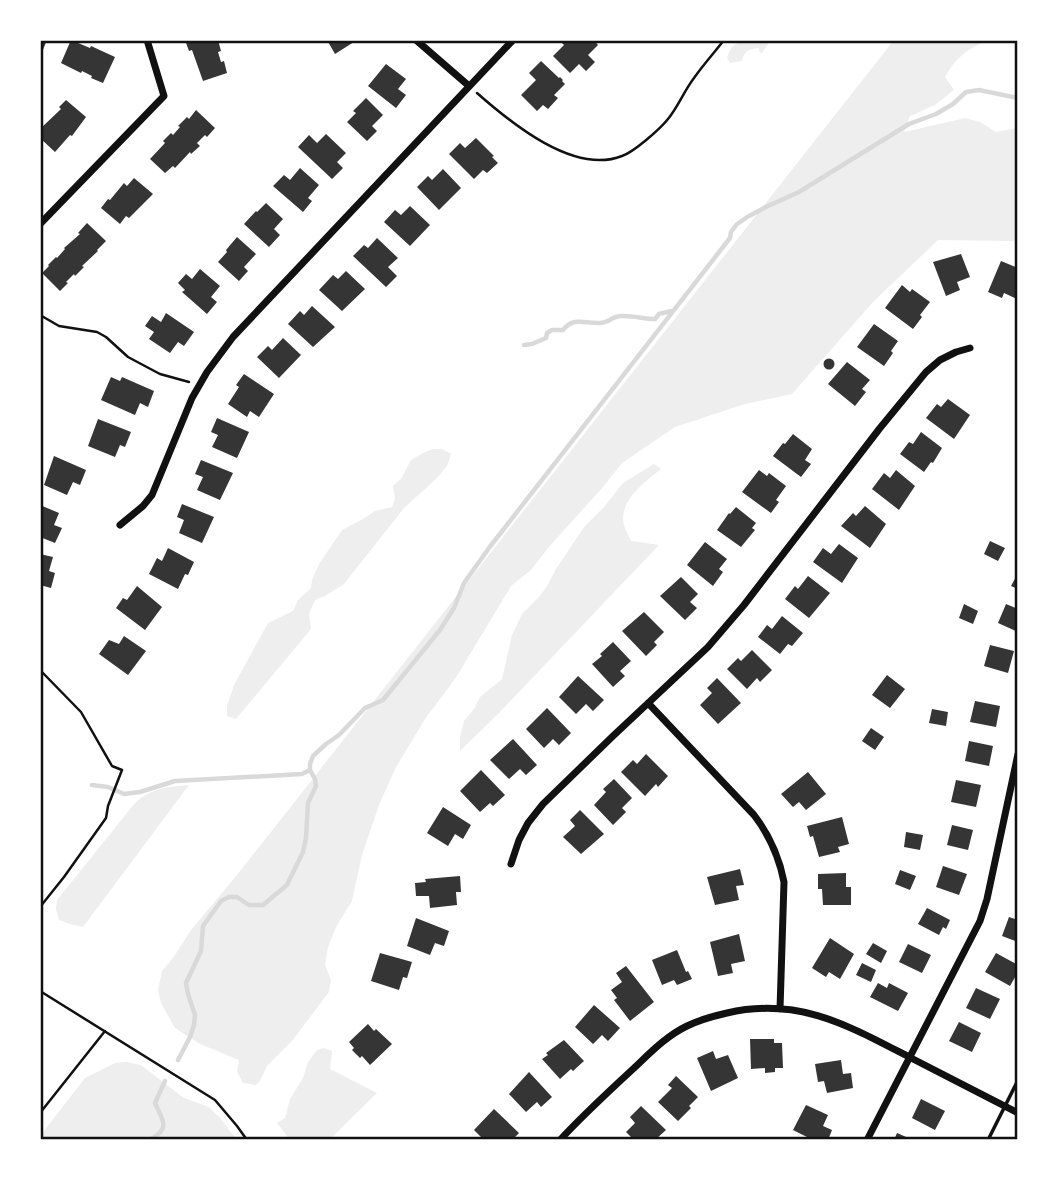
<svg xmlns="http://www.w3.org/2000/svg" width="1058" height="1180" font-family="Georgia,serif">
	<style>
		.green { fill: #eee }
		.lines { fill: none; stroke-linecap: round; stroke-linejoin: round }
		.stream { stroke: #d9d9d9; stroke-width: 4.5 }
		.building { fill: #353535 }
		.path { stroke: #111; stroke-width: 2.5 }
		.service { stroke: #111; stroke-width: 3.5 }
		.minor { stroke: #111; stroke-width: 7 }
		.neatline { fill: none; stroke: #111; stroke-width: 2.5 }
	</style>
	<rect width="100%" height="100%" fill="#fff"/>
	<path class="green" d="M746,40H771L761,54L758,48C748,50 744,51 742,61L730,63L727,58C730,46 735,44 746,40Z
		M894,40H987C967,50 956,57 945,77L954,90L935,105L910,116L904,132L965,118L980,122L996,132L1018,128V243L1013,241L938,240L873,302L792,394L745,404L675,427L622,463L603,487L548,548L531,570L511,586L455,679L425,719L396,767L379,805L362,855L352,901L336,927L328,947L325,965L331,980L329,992L292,1041L267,1066L260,1081L256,1085L243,1083L237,1072L239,1060L200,1044L175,1028L161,1003L158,990L162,971L173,958L191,930L237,875Z
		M433,449H442L451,454L447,466L436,479L404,508L344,584L325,596L315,600L309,614L311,629L236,719L227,716V706L234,685L268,623L293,611L298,600L311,588L312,580L319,564L342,530L363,519L375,511L392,507L395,498L393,486L401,479L411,460L423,453Z
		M654,464L661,469C645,482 618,501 624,525C625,530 629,536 631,541L659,545L499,713L460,751V737L464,721L474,709L480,697L502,679L512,635L522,614L539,597L547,586L556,569L584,527L604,507L623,483Z
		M189,785L83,927L70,924L59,920L56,909L57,900L135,803C152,788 167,787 189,785Z
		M324,1048L332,1051L330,1069L377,1093L329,1140H290L277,1123L285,1118L290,1099L303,1078L308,1062L317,1050Z
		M126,1062L141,1065L184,1098L209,1107L220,1118L237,1140H40V1136L85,1078L115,1063Z"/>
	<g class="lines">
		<path class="stream" d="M524,345L532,344L546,338L547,333L552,330H563C574,316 585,324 600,323C608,323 613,316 621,316C632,315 644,319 655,319L659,314L671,311
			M92,785L108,787L124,794L140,792L175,781L302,774L310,770
			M178,1060L190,1037L194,1025L195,1015L188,994L186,983L201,951L203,926L221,901L229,897H237L249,905H263L287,885L303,852L306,838L308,803L316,786L315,779L310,770V764L313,756L326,744L339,735L365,708L383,700L440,630L454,608L464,583L489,548L730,238L731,232L737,224L749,216L768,206L799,192L909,124L936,114L953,104L966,92L979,90L1018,98
			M150,1140C171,1128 163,1121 155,1103L165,1081"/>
	</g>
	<path class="building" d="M40,40H47L40,57Z
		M71,40L90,48L91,46L115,57L103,83L91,78L92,76L82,71L81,73L61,63Z
		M185,40H218L221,51L218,52L221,62L224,61L227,73L203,81L192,50L189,51Z
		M327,40H357L335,54Z
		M559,40H594L598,45L588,55L595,62L586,71L579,64L570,73L553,56L564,45Z
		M541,61L559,78L560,77L563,80L562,81L565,84L554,95L558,98L548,109L543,105L537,111L521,95L536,80L529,73Z
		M386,64L406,79L398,89L406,95L396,108L368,86Z
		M366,98L383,115L372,126L377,131L367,141L347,122L356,113L353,111Z
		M66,100L86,117L72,136L70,135L55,152L40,138V129L61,109L59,107Z
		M196,110L215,128L207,137L205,135L197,143L200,146L191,154L190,152L175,168L173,166L165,173L150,159L165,143L163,141L171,133L173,135L180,127L178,126L187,117L189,119Z
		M326,134L346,153L337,162L343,168L332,179L298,147L309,135L317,143Z
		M476,138L494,156L492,157L498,163L487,173L483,170L474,179L449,154L460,143L465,148Z
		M300,168L319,185L308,198L312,201L303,212L273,186L284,175L290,180Z
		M443,169L461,188L439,210L417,187L428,176L432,180Z
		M134,178L153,194L129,218L126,216L120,224L101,208L108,199L110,200L124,183L127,186Z
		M266,203L283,219L274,229L280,235L269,247L244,224L256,211L257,212Z
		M410,206L430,225L410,246L384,222L395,210L401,215Z
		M87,223L106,241L97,250L98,251L82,266L84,267L75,276L74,274L66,282L68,283L60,291L42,273L49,266L48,265L56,257L57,258L65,249L64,248L80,234L78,233Z
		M237,237L256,254L244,267L248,271L239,281L218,262L227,252L226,250Z
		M377,238L398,258L388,267L397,276L386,287L353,256L364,245L368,248Z
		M961,254L970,277L957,282L960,290L946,296L933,262Z
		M1001,261L1018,268L1017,299L1004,293L1002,298L988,292Z
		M200,269L220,286L211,297L217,302L207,314L182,292L185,290L178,283L186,274L192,279Z
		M346,271L365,289L342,311L319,290L333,275L338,279Z
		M902,285L910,292L912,289L930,302L920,315L922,317L913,329L885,308Z
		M312,306L335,327L313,347L288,324L300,311L304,315Z
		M166,313L194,332L184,346L178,342L170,353L149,339L154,332L145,326L152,316L161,322Z
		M874,324L898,341L891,351L893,353L884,366L857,347Z
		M283,338L301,355L279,378L257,357L268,346L272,350Z
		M823.5 364a5.5 5.5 0 1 1 11 0a5.5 5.5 0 1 1-11 0Z
		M847,362L870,380L862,389L866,392L855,406L828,384Z
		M244,374L274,394L259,417L250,411L247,417L228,404L239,387L236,385Z
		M111,377L120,381L122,377L154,391L148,407L140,403L135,415L101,400Z
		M948,399L970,415L954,439L926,418L937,404L941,407Z
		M217,418L249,432L237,458L212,447L218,435L211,432Z
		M98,419L131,432L125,447L120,445L115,457L88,446Z
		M921,432L942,448L933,463L931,462L924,472L900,454L909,442L913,444Z
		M793,434L812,449L805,460L811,464L801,477L773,456L783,443L785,444Z
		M54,456L86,470L80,485L73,482L67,495L44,485Z
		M201,460L233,473L220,500L197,490L203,477L195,474Z
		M759,470L767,476L769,473L786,486L776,500L779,502L771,513L742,492Z
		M896,470L915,486L899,510L872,489L884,473L890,478Z
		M182,504L214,517L202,543L179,533L184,520L177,517Z
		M40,505L59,513L54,525L62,528L55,543L40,537Z
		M865,506L886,524L870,548L841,526L853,513L856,516Z
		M736,507L756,523L752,528L755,530L741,547L717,530L729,513L730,514Z
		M990,541L1005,548L998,561L984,554Z
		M705,542L727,559L719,569L723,572L713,586L687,565Z
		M839,544L858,558L842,583L813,562L823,548L831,554Z
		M168,548L194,562L188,575L185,574L178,589L149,574L157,558L162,561Z
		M40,554L53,557L49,571L55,573L51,588L40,585Z
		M1018,573V589L1011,586Z
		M808,576L830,593L809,618L785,599L795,586L798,589Z
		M681,577L698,594L690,602L697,608L685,620L660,596Z
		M137,586L162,607L145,630L116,608L123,598L127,600Z
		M964,604L978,611L973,624L959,618Z
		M1006,604L1018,609V632L998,623Z
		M644,612L664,632L654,642L657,645L646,656L622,631Z
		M782,616L803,633L792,646L788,644L780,654L758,637L767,625L772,629Z
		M124,636L146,651L128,675L99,654L109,640L119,644Z
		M613,642L631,661L620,671L625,676L613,687L592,664L602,656L600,654Z
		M990,645L1014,651L1008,673L984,666Z
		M752,650L772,670L760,682L757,678L747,689L727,669L738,658L741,661Z
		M887,675L905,689L890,708L872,695Z
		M578,676L604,700L593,711L586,704L576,714L559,697Z
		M717,678L741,703L718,724L700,705L712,693L707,688Z
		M975,701L1000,706L996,727L970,722Z
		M547,708L571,733L559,745L553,739L544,748L526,729Z
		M932,709L948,712L946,726L929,723Z
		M871,728L884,737L875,750L862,741Z
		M513,739L537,765L526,775L520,769L509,779L490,760Z
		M969,741L993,746L989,766L965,761Z
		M646,754L668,776L658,787L656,784L645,796L621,772L633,760L637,764Z
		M481,770L505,795L493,806L490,803L480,812L460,791Z
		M808,772L826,794L806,810L799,802L793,807L781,794Z
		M614,779L632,798L622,808L626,812L613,825L594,805L606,792L603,789Z
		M956,780L981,785L976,807L951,802Z
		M443,807L471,825L463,839L455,834L448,846L427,833Z
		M580,810L604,834L581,854L563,837L575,826L570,820Z
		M842,817L849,844L838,847L840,852L819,857L813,836L810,837L807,826Z
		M952,825L973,830L968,850L947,845Z
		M906,832L923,835L920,850L904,847Z
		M943,866L967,874L959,895L936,887Z
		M740,869L744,885L736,886L739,900L715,905L707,877Z
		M900,870L916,876L910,890L895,884Z
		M846,873V887H851V905H823L822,889H818V874Z
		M460,876L461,892H456L457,905L430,908L429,896H416L415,883L426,882L425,879Z
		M927,908L950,920L946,929L943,927L939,935L918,924Z
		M1009,917L1018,920V942L1002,936Z
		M416,918L449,931L444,946L435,943L430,955L407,946Z
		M739,934L745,961L731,964L733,973L718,976L710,942Z
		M830,938L854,954L840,979L829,972L826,977L812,968Z
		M873,943L887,951L881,963L866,954Z
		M908,944L931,955L922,973L899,962Z
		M677,950L686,972L688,971L692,979L677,985L674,980L662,985L652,960Z
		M380,953L412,962L407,978L403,977L399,990L371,981Z
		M996,953L1018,965V972L1010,986L985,972Z
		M862,963L876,970L871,982L856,975Z
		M626,966L654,1002L630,1021L614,1000L617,998L611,990L622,982L616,973Z
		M878,983L887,988L889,983L908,993L898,1011L870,997Z
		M976,988L1000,999L990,1019L966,1008Z
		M594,1005L620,1028L608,1041L602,1035L593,1044L575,1027Z
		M959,1022L981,1033L972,1052L949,1041Z
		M368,1024L374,1031L376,1029L392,1044L370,1065L362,1056L360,1058L352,1050L354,1048L349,1042Z
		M750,1039H774V1043H782L783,1068H775V1072L765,1073V1068L751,1069Z
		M564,1040L584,1061L573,1071L571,1069L560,1079L542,1059L548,1055L546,1053Z
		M713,1051L716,1059L728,1055L738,1078L711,1091L697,1058Z
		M841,1060L843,1074L851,1073L853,1088L827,1093L824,1081L818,1082L815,1064Z
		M529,1072L552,1097L541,1107L537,1102L526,1112L509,1094Z
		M676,1076L698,1097L689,1106L691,1108L678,1121L658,1102L672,1088L668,1085Z
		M921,1099L945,1111L935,1130L912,1118Z
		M806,1105L828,1115L823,1126L832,1130L828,1140H813L793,1130Z
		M641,1106L666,1130L655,1140H634L626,1132L635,1123L630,1117Z
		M494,1109L519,1133L512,1140H484L474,1130Z
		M897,1133L913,1140H894Z"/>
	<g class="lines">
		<path class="path" d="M477,93C511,123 574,175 622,156C634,152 660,129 668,119C678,107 684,91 694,78C703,65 714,53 724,40
			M40,315L59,326L97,332L106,337L128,357L143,365L160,374L189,382
			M40,670L81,712L112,766L122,770L108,806L106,818L64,877L40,907
			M40,991L215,1100L237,1126L247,1140
			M40,1113L105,1031"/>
		<path class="service" d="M988,1140L1018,1080"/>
		<path class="minor" d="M416,40L469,86
			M40,224L164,96L147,40
			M120,525L143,506L152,495L192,398L207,372L233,337L513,40
			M648,703L754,815C770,836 779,856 784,882L780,1009
			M511,864L519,840L528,823L543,804L613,736L708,647L744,605L880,428L926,372L940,360L956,352L970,348
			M560,1140C583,1115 608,1092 633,1069C649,1054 666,1036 687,1026C699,1020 714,1016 727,1013C800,996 851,1027 913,1059C948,1077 983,1095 1018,1113
			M867,1140L980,921L987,899L1018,754"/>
	</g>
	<rect width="1058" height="1180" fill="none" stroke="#ffffff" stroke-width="84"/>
	<rect x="42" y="42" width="974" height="1096" class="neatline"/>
</svg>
